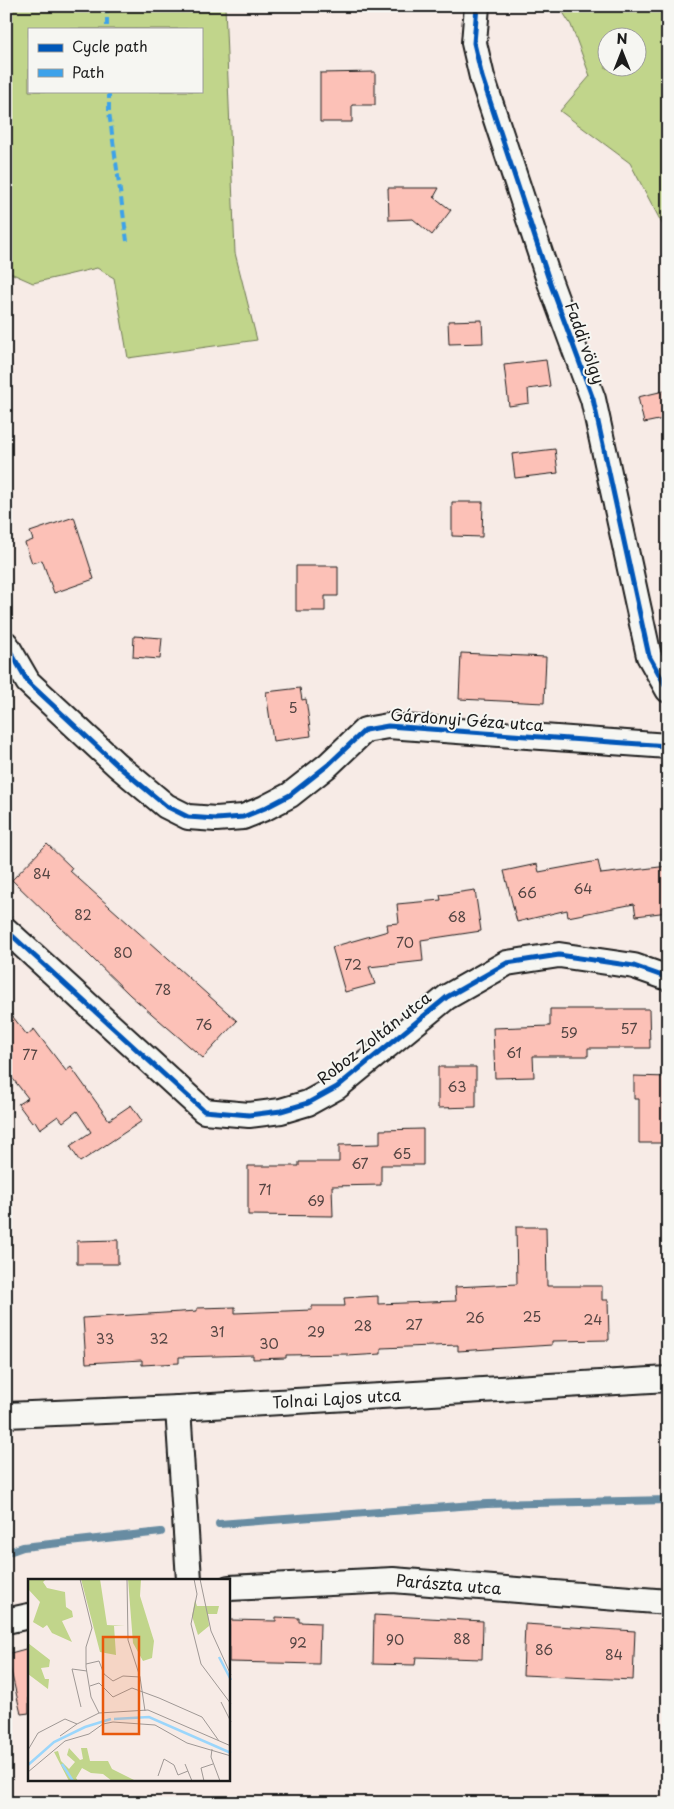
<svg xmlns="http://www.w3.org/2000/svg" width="674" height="1809" font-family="'Playpen Sans',sans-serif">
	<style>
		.green { fill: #c1d58b; stroke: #6e7854; fill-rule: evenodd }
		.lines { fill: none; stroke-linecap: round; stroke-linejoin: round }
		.stream { stroke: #688ca2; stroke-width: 8 }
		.building { fill: #fcc1b7; stroke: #1c1c1c }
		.minor-casing { stroke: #1c1c1c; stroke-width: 28 }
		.minor { stroke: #f6f6f2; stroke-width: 24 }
		.quiet { stroke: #3da2ea; stroke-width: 4; stroke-dasharray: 8 4; stroke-linecap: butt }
		.cycleway-casing { stroke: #f6f6f2; stroke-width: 8 }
		.cycleway { stroke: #0057b8; stroke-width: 5 }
		.labels { text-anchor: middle; stroke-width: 4; stroke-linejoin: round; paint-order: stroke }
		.number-label { font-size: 14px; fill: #544543 }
		.street-label { font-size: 16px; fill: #1c1c1c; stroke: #f6f6f2 }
		.inset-river { fill: none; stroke: #9bd6fb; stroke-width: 2.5 }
		.inset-road { fill: none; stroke: #9f9895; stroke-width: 1 }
		.view { fill: #e8590c; fill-opacity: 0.15; stroke: #e8590c; stroke-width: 2.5 }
		.inset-edge { fill: none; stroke: #1c1c1c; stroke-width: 2.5 }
	</style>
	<rect width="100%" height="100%" fill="#f7ebe6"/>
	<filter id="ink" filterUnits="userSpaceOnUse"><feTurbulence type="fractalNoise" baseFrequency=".02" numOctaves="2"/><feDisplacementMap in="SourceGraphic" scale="10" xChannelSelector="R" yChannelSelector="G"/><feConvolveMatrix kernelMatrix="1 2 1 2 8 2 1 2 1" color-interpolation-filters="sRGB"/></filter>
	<g filter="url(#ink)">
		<path class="green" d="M6,6H225L235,253L257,340L128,358L114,278L97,268L33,283L6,271ZM29,29H201V91H29Z
			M559,6H668V235L630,163L560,111L590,76L571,25ZM606,38H636V68H606Z"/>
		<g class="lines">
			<path class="stream" d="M219,1524L487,1504L668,1500
				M6,1553L23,1547L161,1532"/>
		</g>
		<path class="building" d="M375,72V105H352V122H320V73Z
			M388,188H439L434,197L451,210L432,235L413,219L389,220Z
			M482,320L483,343L449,344L448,321Z
			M546,360L550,386L528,389L529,403L509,406L504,365Z
			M668,390V418L644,423L638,397Z
			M555,449L558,473L515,478L512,454Z
			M452,502H483L482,537L452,536Z
			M74,517L94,579L54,593L42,560L32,563L25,543L33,540L30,532Z
			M296,566H338V596H325V611H296Z
			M134,636L162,638L160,659L133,657Z
			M461,653L546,657L544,703L459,699Z
			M300,688L302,700L306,699L311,736L273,741L266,692Z
			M47,844L72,868L70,871L237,1021L203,1058L130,995L12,880Z
			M598,861L601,874L668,866V912L636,916L634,904L568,917L567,910L517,922L504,871L537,864L539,872Z
			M475,890L481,931L421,940L423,961L369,967L375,984L345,992L332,947L388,931L387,924L399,923L397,904L441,900L440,895Z
			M6,1008L27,1035L34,1029L66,1071L71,1067L109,1120L131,1105L142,1121L80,1162L70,1146L91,1132L77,1111L63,1122L58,1116L40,1129L35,1121L32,1123L18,1104L28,1098L6,1070Z
			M550,1009H649L650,1048H588V1056H533L534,1077L495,1078L493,1028L550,1026Z
			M438,1067H476V1107L438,1108Z
			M634,1076L668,1077V1143H639V1099H634Z
			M423,1129V1165H381V1185L332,1186L333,1216L248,1215V1166H299V1162H339V1145L380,1144V1130Z
			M516,1227H546L547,1286H602V1300H608L609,1340L552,1341V1345L458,1351V1345L381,1348V1354L348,1356V1354L286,1355V1358L253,1359V1355L179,1357V1363L142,1365V1360L86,1363L83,1318L197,1311V1308L235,1307V1313L312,1310V1306H345L344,1298L378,1296V1304L456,1301L455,1287L517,1284Z
			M118,1240V1264H77V1241Z
			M374,1615L483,1621L482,1659L416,1657L415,1665L373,1664Z
			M276,1617L299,1618V1622L320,1623L319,1664L229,1662V1620L276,1621Z
			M525,1624L635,1631L633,1680L523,1675Z
			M29,1648V1713L21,1714L7,1654Z"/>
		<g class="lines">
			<defs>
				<g id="minor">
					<path d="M477,6L474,43L482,77L548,277L593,399L649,656L668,690"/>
					<path d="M6,644L28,682L117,765L166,806L188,817L216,819L243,817L265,808L290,795L328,765L365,730L388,726L668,746"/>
					<path d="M6,930L204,1111L249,1115L281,1111L308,1103L337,1087L447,997L507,963L559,955L634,966L668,978"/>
					<path d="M178,1408L189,1580"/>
					<path id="s1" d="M6,1415L178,1408L668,1379"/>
					<path id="s2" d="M229,1588L393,1580L668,1602"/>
					<path d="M6,1621L29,1616"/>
				</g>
			</defs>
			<use href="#minor" class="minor-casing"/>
			<use href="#minor" class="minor"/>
			<path class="quiet" d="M107,6V29
				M109,91V112L127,241"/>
			<defs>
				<path id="cycleway" d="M477,6L474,43L482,77L548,277L593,399L649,656L668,690
					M6,644L28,682L117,765L166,806L188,817L216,819L243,817L265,808L290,795L328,765L365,730L388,726L668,746
					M6,930L204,1111L249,1115L281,1111L308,1103L337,1087L447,997L507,963L559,955L634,966L668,978"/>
			</defs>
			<use href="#cycleway" class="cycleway-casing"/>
			<use href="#cycleway" class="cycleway"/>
		</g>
	</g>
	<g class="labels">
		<g class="number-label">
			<text x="293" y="713">5</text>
			<text x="42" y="879">84</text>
			<text x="583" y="894">64</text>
			<text x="527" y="898">66</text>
			<text x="83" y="920">82</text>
			<text x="457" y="922">68</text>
			<text x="405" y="948">70</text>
			<text x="123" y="958">80</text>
			<text x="353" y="970">72</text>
			<text x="163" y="995">78</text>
			<text x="204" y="1030">76</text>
			<text x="629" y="1034">57</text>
			<text x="569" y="1038">59</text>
			<text x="514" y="1058">61</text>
			<text x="30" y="1060">77</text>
			<text x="457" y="1092">63</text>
			<text x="402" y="1159">65</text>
			<text x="360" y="1169">67</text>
			<text x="265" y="1195">71</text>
			<text x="316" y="1206">69</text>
			<text x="532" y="1322">25</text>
			<text x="475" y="1323">26</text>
			<text x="593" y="1325">24</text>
			<text x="414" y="1330">27</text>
			<text x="363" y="1331">28</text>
			<text x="217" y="1337">31</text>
			<text x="316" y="1337">29</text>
			<text x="105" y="1344">33</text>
			<text x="159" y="1344">32</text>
			<text x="269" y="1349">30</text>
			<text x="462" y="1644">88</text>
			<text x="395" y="1645">90</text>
			<text x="298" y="1648">92</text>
			<text x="544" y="1655">86</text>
			<text x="614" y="1660">84</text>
		</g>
		<g class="street-label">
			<text transform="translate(585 343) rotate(70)" y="6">Faddi völgy</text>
			<text transform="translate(467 720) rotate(4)" y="6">Gárdonyi Géza utca</text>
			<text transform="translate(374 1038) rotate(-38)" y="6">Roboz Zoltán utca</text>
			<text dy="6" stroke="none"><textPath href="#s1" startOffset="331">Tolnai Lajos utca</textPath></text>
			<text dy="6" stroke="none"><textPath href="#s2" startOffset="220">Parászta utca</textPath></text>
		</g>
	</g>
	<g transform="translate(28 1579)">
		<rect width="202" height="202" fill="#f7ebe6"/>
		<path d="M0,0H18L15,3L19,9L37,13L38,28L44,32L45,38L34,42L44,63L24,54L19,46L15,49L5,43L12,23L0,10ZM53,0H72L79,46L97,47H86L88,76L72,73ZM100,0H113L112,17L126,62L124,79L115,82L105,64ZM167,21L169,27H191L189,35H180L181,47L170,56L164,37ZM0,64L22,81L21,88L13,89L17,100H21L20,110L0,95ZM41,169L52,181L55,180L53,169H59L62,182H80L84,190L106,201H134L84,202L75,195L63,194L54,189L48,199L50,202H41L26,173L30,172L33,182L41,190L47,183L39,176Z" fill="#c1d58b"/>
		<path class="inset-river" d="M191,78L203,101M86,140L121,138L203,174M34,185L45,202M0,186L26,163L57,148L83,140"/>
		<path class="inset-road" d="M52,0L64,49L58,68V88L63,118L71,134M99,0L100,61L112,98L117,132M166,0L169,15L163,45L173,85L203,125M172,0L183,52L203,96M58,85L71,82L76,95L85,102L95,97L112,98M62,107L71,104L85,118L104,109L131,119L174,138L191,162M193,123L203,143M53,128L44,90L59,92M32,157L49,145M184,170L183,178L192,202M0,171L10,154L37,140L49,145L71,134L120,131L203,167M157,185L164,202M0,193L37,162L61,155L75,145L85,143L127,146L159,164L203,177M130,197L136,180L146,186L150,196L160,192M176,202L173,189L185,185"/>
		<path class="view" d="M75,58H111V155H75Z"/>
		<rect width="202" height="202" class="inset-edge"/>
	</g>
	<rect width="674" height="1809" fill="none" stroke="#f6f6f2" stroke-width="25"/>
	<rect x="12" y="12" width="649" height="1784" fill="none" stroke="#1c1c1c" stroke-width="2" filter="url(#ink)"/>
	<rect x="28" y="28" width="175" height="65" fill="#f6f6f2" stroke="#9f9f9c"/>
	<rect x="38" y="44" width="25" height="8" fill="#0057b8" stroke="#9f9f9c"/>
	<text x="72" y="52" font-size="15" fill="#1c1c1c">Cycle path</text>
	<rect x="38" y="69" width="25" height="8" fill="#3da2ea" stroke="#9f9f9c"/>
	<text x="72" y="78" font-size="15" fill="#1c1c1c">Path</text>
	<g transform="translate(622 52)"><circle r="24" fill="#f6f6f2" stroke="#9f9f9c"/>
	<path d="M0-4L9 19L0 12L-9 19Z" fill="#1c1c1c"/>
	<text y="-8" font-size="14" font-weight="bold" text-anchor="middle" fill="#1c1c1c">N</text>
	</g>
</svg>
